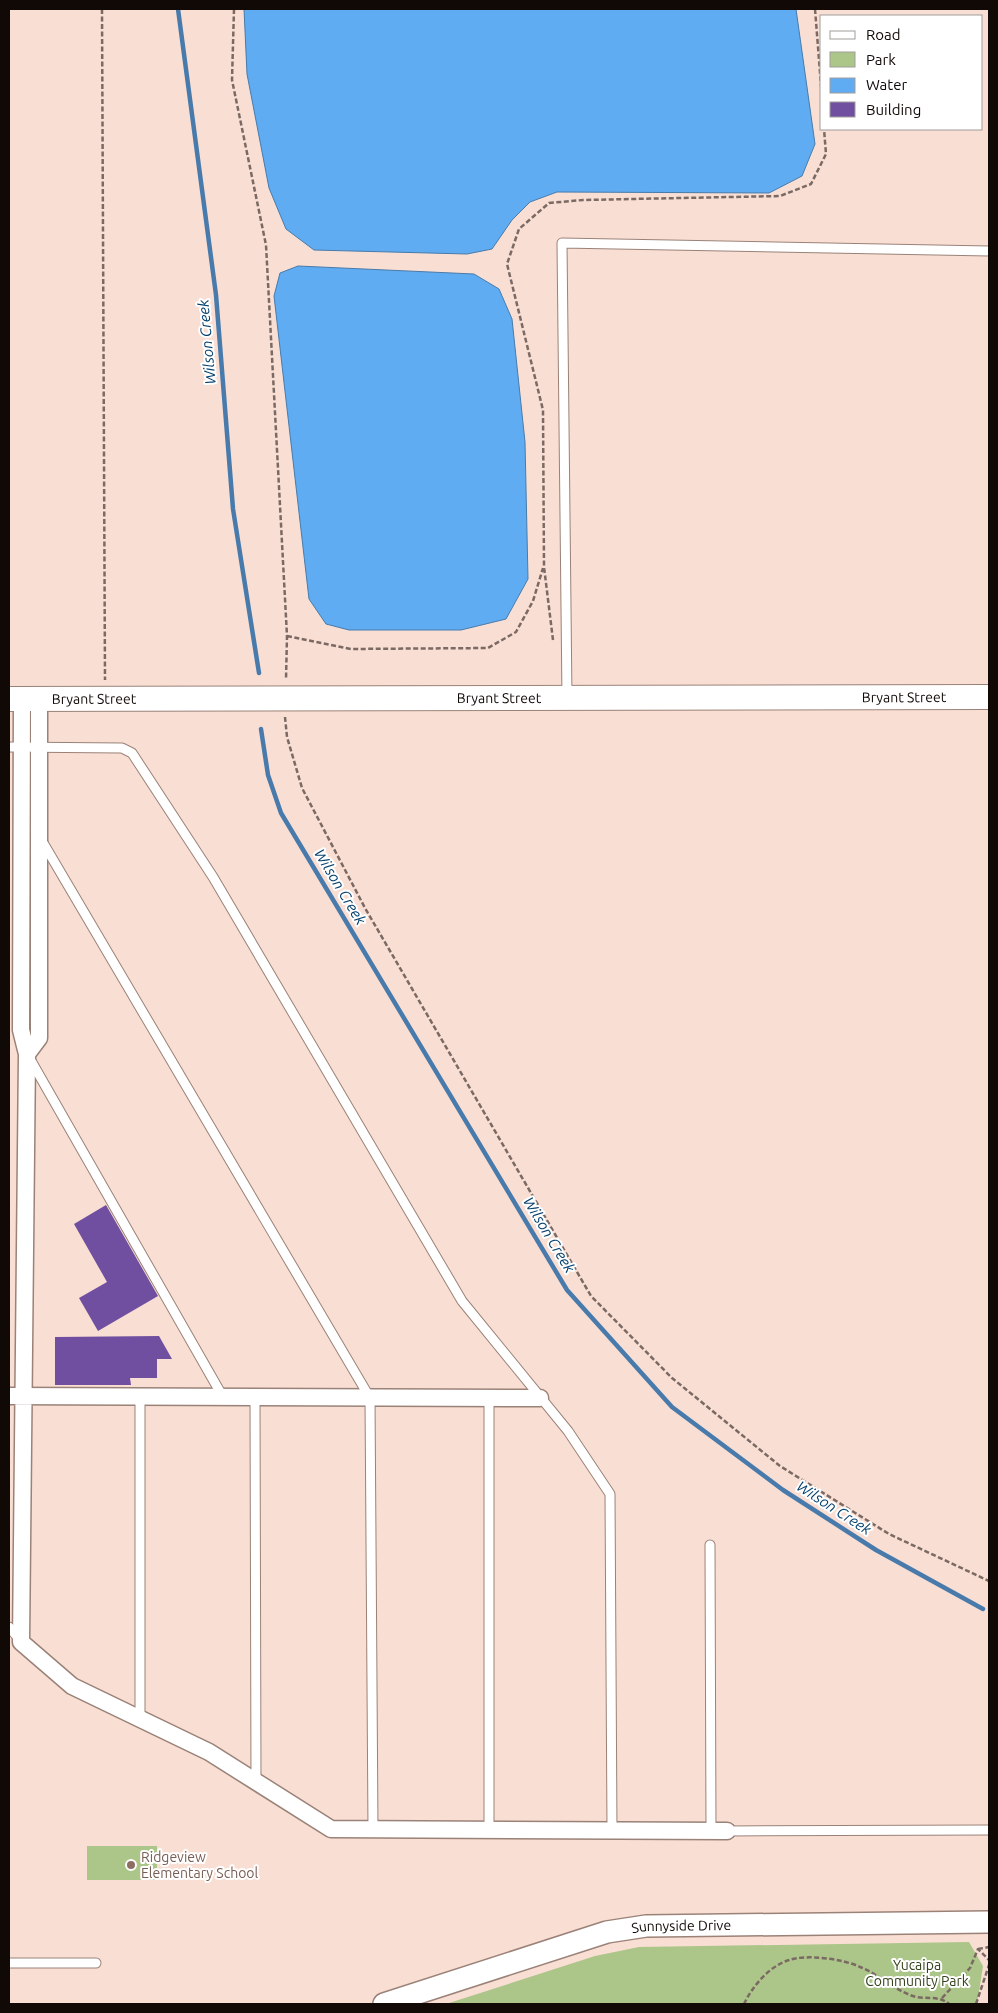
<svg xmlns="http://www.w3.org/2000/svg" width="998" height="2013" font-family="Ubuntu,sans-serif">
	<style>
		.green { fill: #acc589 }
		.water { fill: #5facf2; stroke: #487bab }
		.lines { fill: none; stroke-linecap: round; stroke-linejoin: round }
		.stream { stroke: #487bab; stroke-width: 4.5 }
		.building { fill: #704fa0 }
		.service-casing { stroke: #9a8278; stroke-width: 11 }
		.minor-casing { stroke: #9a8278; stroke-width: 19 }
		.tertiary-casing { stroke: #9a8278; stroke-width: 24 }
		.secondary-casing { stroke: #9a8278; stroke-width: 26 }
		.path { stroke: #7b6a63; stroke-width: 2.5; stroke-dasharray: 5 2.5; stroke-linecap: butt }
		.service { stroke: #fff; stroke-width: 9 }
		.minor { stroke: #fff; stroke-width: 16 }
		.tertiary { stroke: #fff; stroke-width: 21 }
		.secondary { stroke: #fff; stroke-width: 24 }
		.education-dot { fill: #8d6e63; stroke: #fff; stroke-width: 2 }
		.labels { text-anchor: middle; stroke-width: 4; stroke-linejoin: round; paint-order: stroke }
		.street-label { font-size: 14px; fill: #110906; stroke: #fff }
		.education-label { font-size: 14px; fill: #785e54; stroke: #fff; text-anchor: start }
		.park-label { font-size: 14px; fill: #32411b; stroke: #fff }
		.water-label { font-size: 15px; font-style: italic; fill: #06416e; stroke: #fff }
	</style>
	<rect width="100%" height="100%" fill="#f9ded3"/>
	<path class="green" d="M87,1846H157V1880H87Z
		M969,1942L983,1966L977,2004H446L595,1956L639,1947Z"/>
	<path class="water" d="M244,9H796L815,144L802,176L769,193L557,192L530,202L512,220L492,249L467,254L314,250L286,229L269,188L247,74Z
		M298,266L474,274L499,289L512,319L525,442L528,579L506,619L461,630H349L326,624L309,599L274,296L280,273Z"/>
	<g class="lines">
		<path class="stream" d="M178,9L216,295L233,509L259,673
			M261,729L268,775L281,813L567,1290L672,1407L783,1490L876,1550L983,1609"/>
	</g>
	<path class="building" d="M106,1205L158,1296L98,1331L79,1298L107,1282L74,1224Z
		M159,1336L172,1359H157V1378H130L131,1385H55V1337Z"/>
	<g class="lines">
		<defs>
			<path id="service" d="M567,698L562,243L989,251
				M9,747L122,748L132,753L213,877L462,1301L568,1431L610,1494L612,1830
				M42,841L370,1398L373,1829
				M30,1059L223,1397
				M255,1397L256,1782
				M489,1398V1830
				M710,1545L711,1831
				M9,1627L20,1640
				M140,1719V1397
				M727,1831L989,1830
				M9,1963H96"/>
			<path id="minor" d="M22,699L21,1030L27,1054L21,1642L72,1686L209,1752L331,1829L727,1831
				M27,1054L39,1038V699
				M9,1396L540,1398"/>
			<g id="tertiary">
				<path id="s1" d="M384,2004L607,1932L646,1926L989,1922"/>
			</g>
			<g id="secondary">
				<path id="s2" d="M9,699L989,697"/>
			</g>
		</defs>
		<use href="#service" class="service-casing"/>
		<use href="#minor" class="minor-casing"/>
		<use href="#tertiary" class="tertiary-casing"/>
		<use href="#secondary" class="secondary-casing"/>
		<path class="path" d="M102,9L105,680
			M234,9L232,80L266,245L287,636L286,679
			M815,9L822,98
			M287,636L351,649L488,648L516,632L533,601L543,568
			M553,640L544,567L543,410L507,264L519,229L549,203L583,200L780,196L811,184L826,154L824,129
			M285,717L287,737L302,788L365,908L591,1296L672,1378L780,1466L889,1534L989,1581
			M978,1949L989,1947
			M942,1998L970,1968L978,1949L989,1960
			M744,2004C752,1987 769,1966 789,1960C806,1954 844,1959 860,1967C878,1974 892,1988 910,1995C924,2001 938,1994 949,2004
			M976,2004L989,1965"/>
		<use href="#service" class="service"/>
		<use href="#minor" class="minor"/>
		<use href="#tertiary" class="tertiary"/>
		<use href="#secondary" class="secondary"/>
	</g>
	<circle class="education-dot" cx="131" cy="1865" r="5"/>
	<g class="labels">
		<g class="street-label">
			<text dy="5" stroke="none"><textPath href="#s2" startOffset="895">Bryant Street</textPath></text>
			<text dy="5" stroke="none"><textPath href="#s2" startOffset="490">Bryant Street</textPath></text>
			<text dy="5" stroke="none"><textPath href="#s2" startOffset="85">Bryant Street</textPath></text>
			<text dy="5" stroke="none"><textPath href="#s1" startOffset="309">Sunnyside Drive</textPath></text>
		</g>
		<g class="education-label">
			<text x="141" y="1862">Ridgeview<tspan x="141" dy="16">Elementary School</tspan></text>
		</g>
		<g class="park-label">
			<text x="917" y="1970">Yucaipa<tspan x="917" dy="16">Community Park</tspan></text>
		</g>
		<g class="water-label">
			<text transform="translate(207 342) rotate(-95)" y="5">Wilson Creek</text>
			<text transform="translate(340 887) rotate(59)" y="5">Wilson Creek</text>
			<text transform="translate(549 1235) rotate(59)" y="5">Wilson Creek</text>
			<text transform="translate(834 1508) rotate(33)" y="5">Wilson Creek</text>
		</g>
	</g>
	<rect width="998" height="2013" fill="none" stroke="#110906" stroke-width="20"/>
	<rect x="820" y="15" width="162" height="115" fill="#ffffff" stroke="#a09d9b"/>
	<rect x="830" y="31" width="25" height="8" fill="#ffffff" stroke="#a09d9b"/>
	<text x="866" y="40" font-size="15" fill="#110906">Road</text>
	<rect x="830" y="52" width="25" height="15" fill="#acc589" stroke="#a09d9b"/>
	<text x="866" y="65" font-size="15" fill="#110906">Park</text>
	<rect x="830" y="78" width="25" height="15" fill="#5facf2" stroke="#a09d9b"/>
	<text x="866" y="90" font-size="15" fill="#110906">Water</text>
	<rect x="830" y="102" width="25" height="15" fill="#704fa0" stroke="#a09d9b"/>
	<text x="866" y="115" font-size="15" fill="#110906">Building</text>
</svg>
